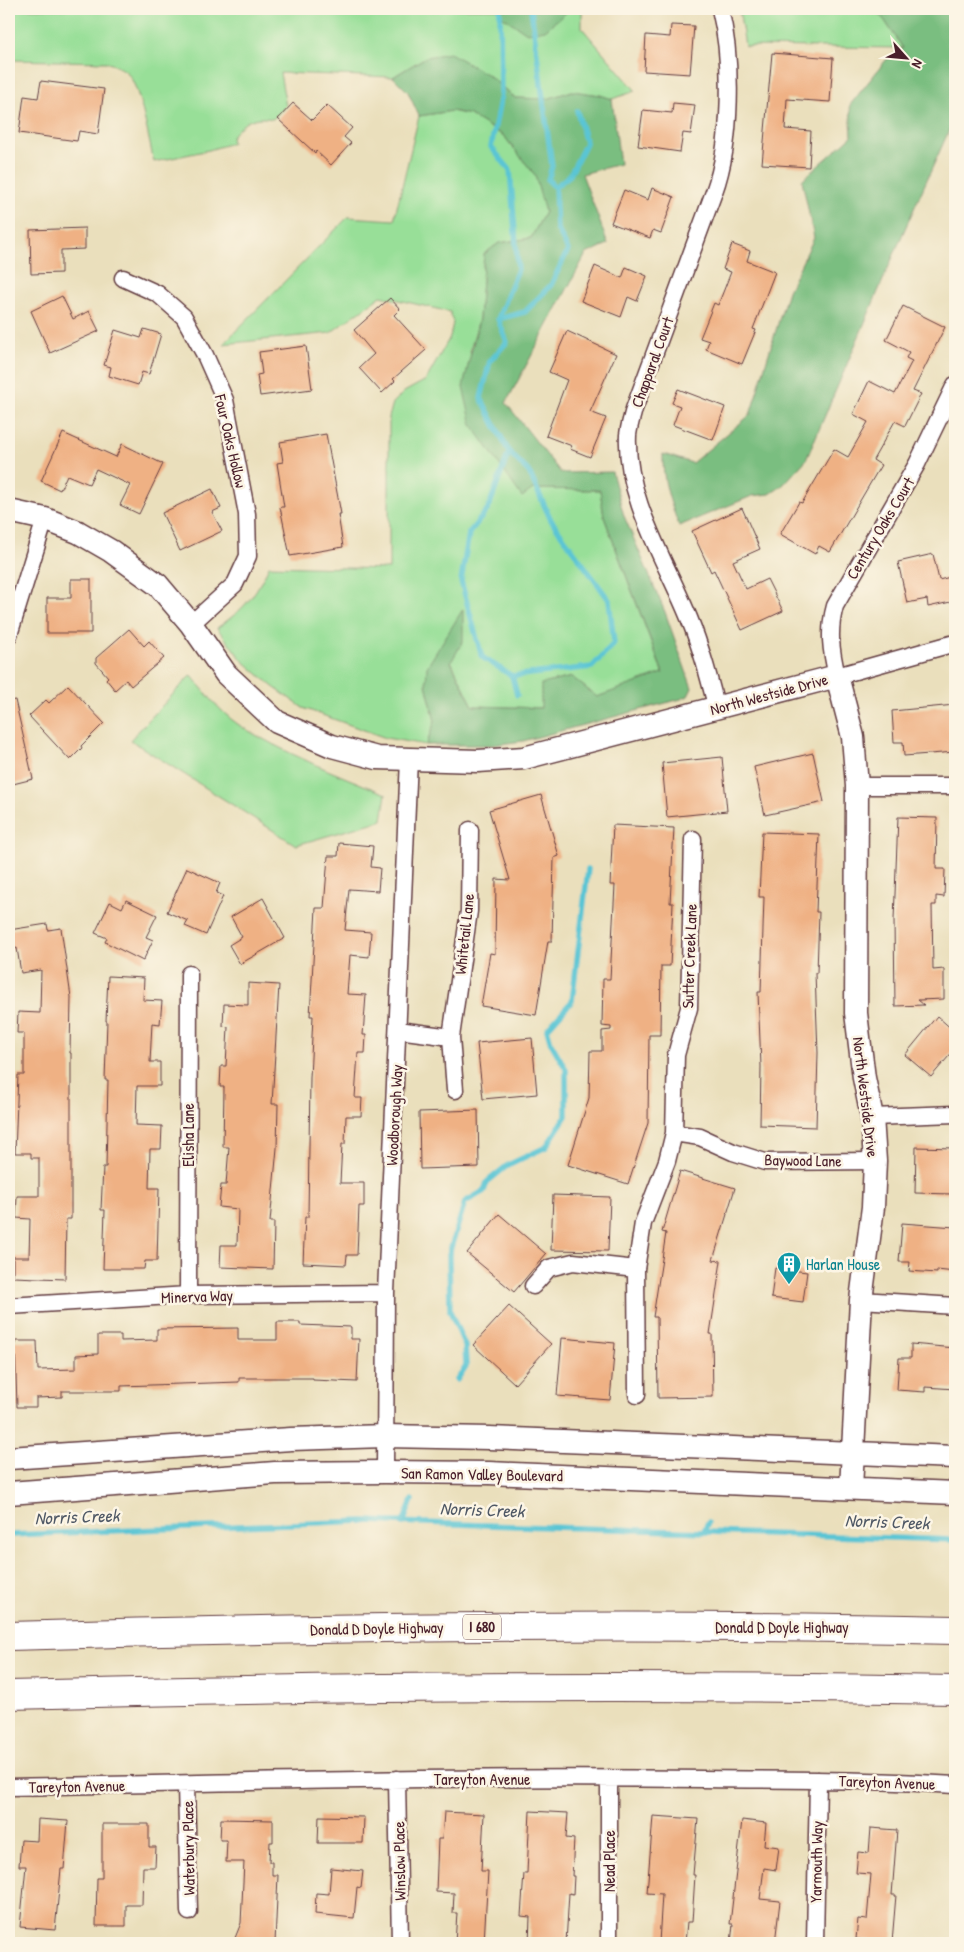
<svg xmlns="http://www.w3.org/2000/svg" width="964" height="1952" font-family="'Patrick Hand',sans-serif">
	<style>
		.green { fill: #98df98; stroke: #717f62 }
		.forest { fill: #7abe80; stroke: #626e56 }
		.lines { fill: none; stroke-linecap: round; stroke-linejoin: round }
		.stream { stroke: #5ac5d4; stroke-width: 5.5 }
		.building { fill: #efb184 }
		.street-casing { stroke: #623c41; stroke-width: 19 }
		.secondary-casing { stroke: #623c41; stroke-width: 25 }
		.highway-casing { stroke: #623c41; stroke-width: 30 }
		.street { stroke: #fff; stroke-width: 16 }
		.secondary { stroke: #fff; stroke-width: 22 }
		.highway { stroke: #fff; stroke-width: 28 }
		.labels { text-anchor: middle; stroke-width: 5; stroke-linejoin: round; paint-order: stroke }
		.shield { fill: #fcf5e5; stroke: #7f5f63; stroke-width: 1 }
		.shield-label { font-size: 15px; font-weight: bold; fill: #4a1f2b }
		.street-label { font-size: 16px; fill: #4a1f2b; stroke: #fcf5e5 }
		.culture-label { font-size: 16px; fill: #0d838f; stroke: #fcf5e5; text-anchor: start }
		.water-label { font-size: 18px; font-style: italic; fill: #505966; stroke: #fcf5e5 }
	</style>
	<rect width="100%" height="100%" fill="#fcf5e5"/>
	<filter id="ink" filterUnits="userSpaceOnUse"><feTurbulence type="fractalNoise" baseFrequency=".02" numOctaves="2"/><feDisplacementMap in="SourceGraphic" scale="10" xChannelSelector="R" yChannelSelector="G"/><feConvolveMatrix kernelMatrix="1 2 1 2 8 2 1 2 1" color-interpolation-filters="sRGB"/></filter>
	<filter id="wash" filterUnits="userSpaceOnUse"><feTurbulence type="fractalNoise" baseFrequency=".0096" numOctaves="4" result="noise"/><feDisplacementMap in="SourceGraphic" scale="20" xChannelSelector="R" yChannelSelector="G"/><feGaussianBlur stdDeviation="1.12" result="paint"/><feColorMatrix in="noise" values="0 0 0 0 0 0 0 0 0 0 0 0 0 0 0 0 0 1.4 0 .05"/><feComposite in="paint" operator="in"/></filter>
	<g filter="url(#wash)">
		<rect width="100%" height="100%" fill="#eadfbc"/>
		<path class="green" d="M9,9H500L501,15L568,11L569,9H582V28L636,91L612,99L600,95L572,91L547,99L515,98L488,75L426,57L393,77L280,73L286,106L273,119C253,115 243,122 231,137L232,143L209,150L154,162C149,142 141,91 129,75C124,68 114,65 106,62L9,60Z
			M739,9H874L885,21L903,48L745,46Z
			M452,111L470,115L504,136L535,175L545,212L531,238L499,243L484,254L479,319L470,351L533,489L600,490L604,517L663,674L597,697L572,677L542,684V708L473,706L451,661L463,641L426,684L435,721L426,745L386,738L303,708L272,686L242,660L217,628C245,608 254,598 269,566L389,569V417L393,403L404,392L426,380L450,337L453,323L450,312L381,296L330,333L223,344L348,217L394,220L419,116Z
			M191,675C205,692 220,712 239,725C282,752 338,775 386,794L382,820L296,845L130,740Z"/>
		<path class="forest" d="M500,9H569L568,11L545,30L527,33L500,15Z
			M874,9H955V117L904,231L806,460L782,486L770,494L752,496L679,526C670,502 662,480 663,454L692,463L750,415L788,291L814,238L802,180L852,136L850,105L886,60L903,48L885,21Z
			M450,53L488,75L515,98L547,99L572,91L600,95L612,99L620,164L582,174L608,244L586,254L506,403L561,473L612,472L624,516L665,612L692,688L688,696L681,699L523,741L492,745H426L435,721L426,684L427,667L463,609V641L451,662L473,706L541,708V684L572,677L597,697L663,673L604,517L600,490L533,489L522,497L472,425L463,387L479,319L484,254L499,243L531,238L545,212L535,175L504,136L470,115L452,111L419,116L408,92L393,77L426,57Z"/>
		<g class="lines">
			<path class="stream" d="M500,9L501,94L491,147L510,170L518,269L498,319L507,342L490,361L481,398L509,452L488,509L469,533L461,581L482,657L512,676L517,695
				M555,187L570,175L586,143L577,111
				M498,319L525,312L551,285L568,250L557,228L555,187L548,180L552,166L531,9
				M509,452L529,472L551,520L609,600L614,643L592,667L512,676
				M457,1380L466,1366L465,1346L450,1311L449,1254L465,1202L484,1191L487,1182L508,1165L546,1147L566,1116V1069L551,1043L547,1029L572,1001L588,869
				M403,1523L412,1500
				M704,1532L708,1522
				M9,1535L364,1521L955,1540"/>
		</g>
		<g id="blocks">
			<path class="building" d="M671,25L694,26L690,74L644,71L646,35L670,37Z
				M772,53L833,58L830,102L787,99L785,129L811,131L809,167L762,164Z
				M41,81L104,89L98,134L79,131L77,141L19,133L24,96L38,98Z
				M293,103L312,120L327,105L352,128L344,137L351,143L331,165L316,151L315,153L278,119Z
				M673,103L695,105L691,134L683,133L680,152L638,146L643,110L672,113Z
				M652,188L674,197L661,233L653,230L650,238L611,223L624,190L648,200Z
				M85,228V249L61,250V273L31,274L30,230Z
				M732,244L750,251L747,261L775,272L753,329L756,330L742,364L706,349L709,341L700,338L714,303L718,305L731,272L723,269Z
				M595,266L622,278L626,267L647,276L637,301L628,297L621,317L581,301Z
				M62,296L73,319L89,311L99,331L50,353L31,311Z
				M390,298L400,309L394,315L426,350L393,379L395,381L382,393L359,368L374,354L354,330Z
				M903,306L945,327L913,391L921,394L905,426L895,421L873,460L881,465L830,552L819,546L815,554L780,534L799,502L802,503L834,449L848,457L868,422L853,414L869,381L895,394L912,361L906,358L909,352L886,340Z
				M144,329L161,334L149,374L142,372L138,385L109,376L111,367L104,365L115,330L141,338Z
				M567,331L616,354L590,412L606,418L590,457L570,449L572,446L546,436L567,380L549,372Z
				M306,346L312,389L260,396L257,375L262,374L259,352Z
				M678,389L725,407L713,440L673,425L680,406L672,403Z
				M63,433L116,457L122,444L163,464L139,514L120,505L130,485L96,469L89,484L67,475L60,490L41,481Z
				M326,434L341,514H338L343,547L290,556L280,507H284L277,463L283,462L280,442Z
				M212,489L221,508L212,512L222,531L180,551L162,513Z
				M742,508L760,549L733,561L746,589L767,579L783,611L742,630L714,570L711,572L692,531Z
				M933,554L939,580L950,577L955,601L928,607L927,599L907,603L898,562Z
				M71,579H91V633H47V598H71Z
				M129,629L144,646L149,641L164,658L131,686L126,680L115,690L106,679L108,677L96,663V658Z
				M68,685L104,723L81,746L82,748L70,760L29,716L46,700L49,703Z
				M15,700L33,779L9,785V701Z
				M955,705V752L904,756L903,742H894L892,711Z
				M813,753L824,802L765,815L754,767Z
				M722,757L727,811L667,817L662,763Z
				M541,795L559,856L554,858L552,941H548L536,1015L481,1006L490,953L495,954L496,879L510,880L489,810Z
				M898,817L937,818L936,869H945L944,897L936,896V905H932L933,970L944,969V999L918,1000L924,1005L895,1006L894,920Z
				M613,825L674,828L670,903H673L670,966H661L660,1035H649L648,1123L628,1184L568,1165L589,1098L590,1051H602V1031L611,1030V1027L602,1026L603,979H610L615,885H610Z
				M762,832L819,834L816,912H819L817,973H815L818,1053L816,1127L760,1125L761,1066L758,992H761L764,897H759Z
				M339,843L373,846L371,867L380,868L378,891L349,889L345,930L371,932L369,957L350,955L347,994L366,995L363,1035H366L365,1053H358L355,1098H362L361,1116H346L345,1144H342L340,1183H364V1206H359L357,1255H347L346,1265L303,1263L305,1217H308L310,1078L313,1016H310L316,908H324L328,856H338Z
				M187,868L220,883L216,893L223,896L206,935L185,926L188,921L167,912Z
				M263,898L285,938L240,964L229,945L242,937L231,917Z
				M126,900L157,915L146,937L153,940L143,961L105,942L107,938L95,933L110,902L122,908Z
				M47,924L48,930L61,928L71,997L70,1053H71V1219H66L65,1279L13,1277V1257H29L30,1219L16,1218L17,1196H39V1158H31V1153H15L18,1075H24V1033H17L18,1012L40,1013L41,970L21,973L17,948L10,950L9,930Z
				M108,976L144,978L143,1000L162,1001L160,1024L152,1023L150,1062H160V1086H137L136,1125L162,1126L161,1149H150L149,1188H159L157,1261H145L144,1269H103L105,1210H101L103,1167H106L108,1080H105L107,1021H106Z
				M248,983L279,985L272,1104H278L277,1148L270,1222H274L273,1269L220,1267L221,1245H237L238,1209L219,1207L221,1185H226L229,1147H223L224,1087H220L221,1066H226L228,1027L223,1026L224,1004L248,1005Z
				M937,1016L955,1032V1049L931,1077L905,1055Z
				M532,1038L537,1094L483,1099L477,1043Z
				M478,1110L479,1167L420,1169L419,1112Z
				M916,1147L954,1148L952,1194L915,1193Z
				M680,1171L735,1188L713,1260L721,1261L710,1334H712L713,1397L658,1398L657,1317H653L666,1233L662,1232Z
				M553,1195L610,1197L608,1251L551,1250Z
				M499,1214L546,1254L514,1292L467,1253Z
				M902,1223L955,1227V1272L937,1270V1273L909,1271L910,1262H899Z
				M775,1268L807,1272L803,1302L771,1298Z
				M509,1306L551,1344L515,1384L473,1345Z
				M277,1322H300V1325L351,1327V1339H359L357,1382L313,1380V1378H239V1382L121,1386V1391H62V1397L36,1398V1407H17L15,1341H37L38,1370L76,1369V1355L98,1354V1335H121V1341L157,1340V1329L238,1328V1340H277Z
				M562,1338L615,1343L610,1400L557,1396Z
				M911,1344L955,1348V1389L925,1387V1392L897,1390L899,1358H911Z
				M530,1811L568,1813L566,1838L574,1839L572,1876H574L573,1894L569,1893L566,1943H529L530,1917L521,1916L524,1873H527Z
				M444,1812L484,1814L481,1871H488L484,1943H455L457,1913H453L454,1893L436,1892L438,1839H442Z
				M319,1816L364,1817L363,1843H318Z
				M653,1816L698,1819L693,1875H695L692,1922H687L685,1943H659L662,1894L647,1893Z
				M38,1819L68,1821L64,1869H61L55,1930L20,1927L26,1866H19L21,1840L37,1841Z
				M221,1819L273,1820V1842H270L269,1862H272V1875H278L275,1943H233L241,1923L244,1862H226L227,1840H220Z
				M742,1820L766,1823L764,1845L779,1847L776,1870L764,1868L760,1899L780,1901L775,1943H731L733,1924H730Z
				M102,1824H149V1847H156L155,1867H143L142,1905H126V1926H96L97,1878H102Z
				M871,1828L897,1830L892,1895H896L892,1942L856,1939L858,1919L867,1920L871,1874L856,1873L858,1852L869,1853Z
				M331,1868L363,1871L361,1888L357,1887L354,1918L315,1914L316,1893L329,1894Z"/>
		</g>
	</g>
	<g filter="url(#ink)">
		<use href="#blocks" fill-opacity="0" stroke="#623c41" stroke-width="1"/>
		<g class="lines">
			<defs>
				<path id="street" d="M123,278L158,294L184,317L205,355L225,400L247,514L248,556L235,584L191,624
					M955,385L917,464L835,606C828,631 831,651 837,676L955,643
					M9,635L45,519
					M717,709C709,678 701,647 689,618C666,561 625,498 628,435C629,426 632,417 634,409L714,192C732,143 733,60 720,9
					M857,786H955
					M398,1030L451,1037
					M455,1090L451,1037L469,911L470,830
					M872,1117L955,1114
					M674,1133L700,1137L733,1152L765,1162L875,1161
					M533,1286L549,1268L573,1262L636,1269
					M188,1295L189,974
					M861,1300L955,1306
					M9,1306L188,1295L386,1293
					M637,1395L636,1269L643,1223L667,1161L674,1133L676,1055L689,1008L693,839
					M385,1472L386,1293L409,759
					M397,1779L400,1943
					M186,1784L189,1912
					M9,1787C240,1782 472,1776 703,1779C787,1780 872,1779 955,1785
					M609,1943V1778
					M815,1943L818,1780"/>
				<path id="secondary" d="M9,511L45,519L78,532L111,551L158,585L191,624L226,674L277,722L332,746L377,758L478,761L524,758L837,676L853,737L857,786L856,1013L864,1078L872,1117L875,1161L873,1207L861,1300L851,1488
					M9,1458L291,1439L385,1436L489,1438L955,1457
					M9,1493L275,1473L385,1472L489,1473L955,1493"/>
				<path id="highway" d="M9,1636C324,1627 640,1623 955,1630
					M9,1695C324,1687 640,1684 955,1690"/>
			</defs>
			<use href="#street" class="street-casing"/>
			<use href="#secondary" class="secondary-casing"/>
			<use href="#highway" class="highway-casing"/>
			<use href="#street" class="street"/>
			<use href="#secondary" class="secondary"/>
			<use href="#highway" class="highway"/>
		</g>
	</g>
	<defs>
		<symbol id="building-pin" viewBox="-11 -11 22 30"><path d="M0 17L-7.5 6A9.5 9.5 0 1 1 7.5 6Z" fill="#0f9aa8" stroke="#fcf5e5"/><path d="M-4-6H4V6H1V3H-1V6H-4ZM-2.5-4.3h1.7v1.8h-1.7ZM.8-4.3h1.7v1.8H.8ZM-2.5-1h1.7V.8h-1.7ZM.8-1h1.7V.8H.8Z" fill="#fff"/></symbol>
	</defs>
	<g fill-rule="evenodd">
		<use href="#building-pin" x="775" y="1250" width="28" height="38"/>
	</g>
	<g class="labels">
		<rect class="shield" x="463" y="1614.5" width="38" height="25" rx="4"/>
		<g class="shield-label">
			<text x="482" y="1632">I 680</text>
		</g>
		<g class="street-label">
			<text transform="translate(652 362) rotate(-70)" y="6">Chapparal Court</text>
			<text transform="translate(231 441) rotate(77)" y="6">Four Oaks Hollow</text>
			<text transform="translate(880 528) rotate(-59)" y="6">Century Oaks Court</text>
			<text transform="translate(769 694) rotate(-15)" y="6">North Westside Drive</text>
			<text transform="translate(464 934) rotate(-84)" y="6">Whitetail Lane</text>
			<text transform="translate(689 956) rotate(-88)" y="6">Sutter Creek Lane</text>
			<text transform="translate(866 1097) rotate(83)" y="6">North Westside Drive</text>
			<text transform="translate(394 1115) rotate(-87)" y="6">Woodborough Way</text>
			<text transform="translate(188 1135) rotate(-90)" y="6">Elisha Lane</text>
			<text transform="translate(803 1160) rotate(1)" y="6">Baywood Lane</text>
			<text transform="translate(197 1296) rotate(-2)" y="6">Minerva Way</text>
			<text transform="translate(482 1474) rotate(1)" y="6">San Ramon Valley Boulevard</text>
			<text x="782" y="1633">Donald D Doyle Highway</text>
			<text transform="translate(377 1628) rotate(-1)" y="6">Donald D Doyle Highway</text>
			<text x="482" y="1785">Tareyton Avenue</text>
			<text transform="translate(887 1782) rotate(2)" y="6">Tareyton Avenue</text>
			<text transform="translate(77 1786) rotate(-1)" y="6">Tareyton Avenue</text>
			<text transform="translate(188 1848) rotate(-91)" y="6">Waterbury Place</text>
			<text transform="translate(399 1861) rotate(-91)" y="6">Winslow Place</text>
			<text transform="translate(609 1861) rotate(-90)" y="6">Nead Place</text>
			<text transform="translate(816 1862) rotate(-89)" y="6">Yarmouth Way</text>
		</g>
		<g class="culture-label">
			<text x="806" y="1270">Harlan House</text>
		</g>
		<g class="water-label">
			<text transform="translate(482 1510) rotate(2)" y="6">Norris Creek</text>
			<text transform="translate(77 1517) rotate(-2)" y="6">Norris Creek</text>
			<text transform="translate(887 1522) rotate(2)" y="6">Norris Creek</text>
		</g>
	</g>
	<rect width="964" height="1952" fill="none" stroke="#fcf5e5" stroke-width="30"/>
	<g transform="translate(906 58) rotate(117)" stroke="#fcf5e5" stroke-width="4" paint-order="stroke">
	<path d="M0-4L9 19L0 12L-9 19Z" fill="#4a1f2b"/>
	<text y="-8" font-size="14" font-weight="bold" text-anchor="middle" fill="#4a1f2b">N</text>
	</g>
</svg>
